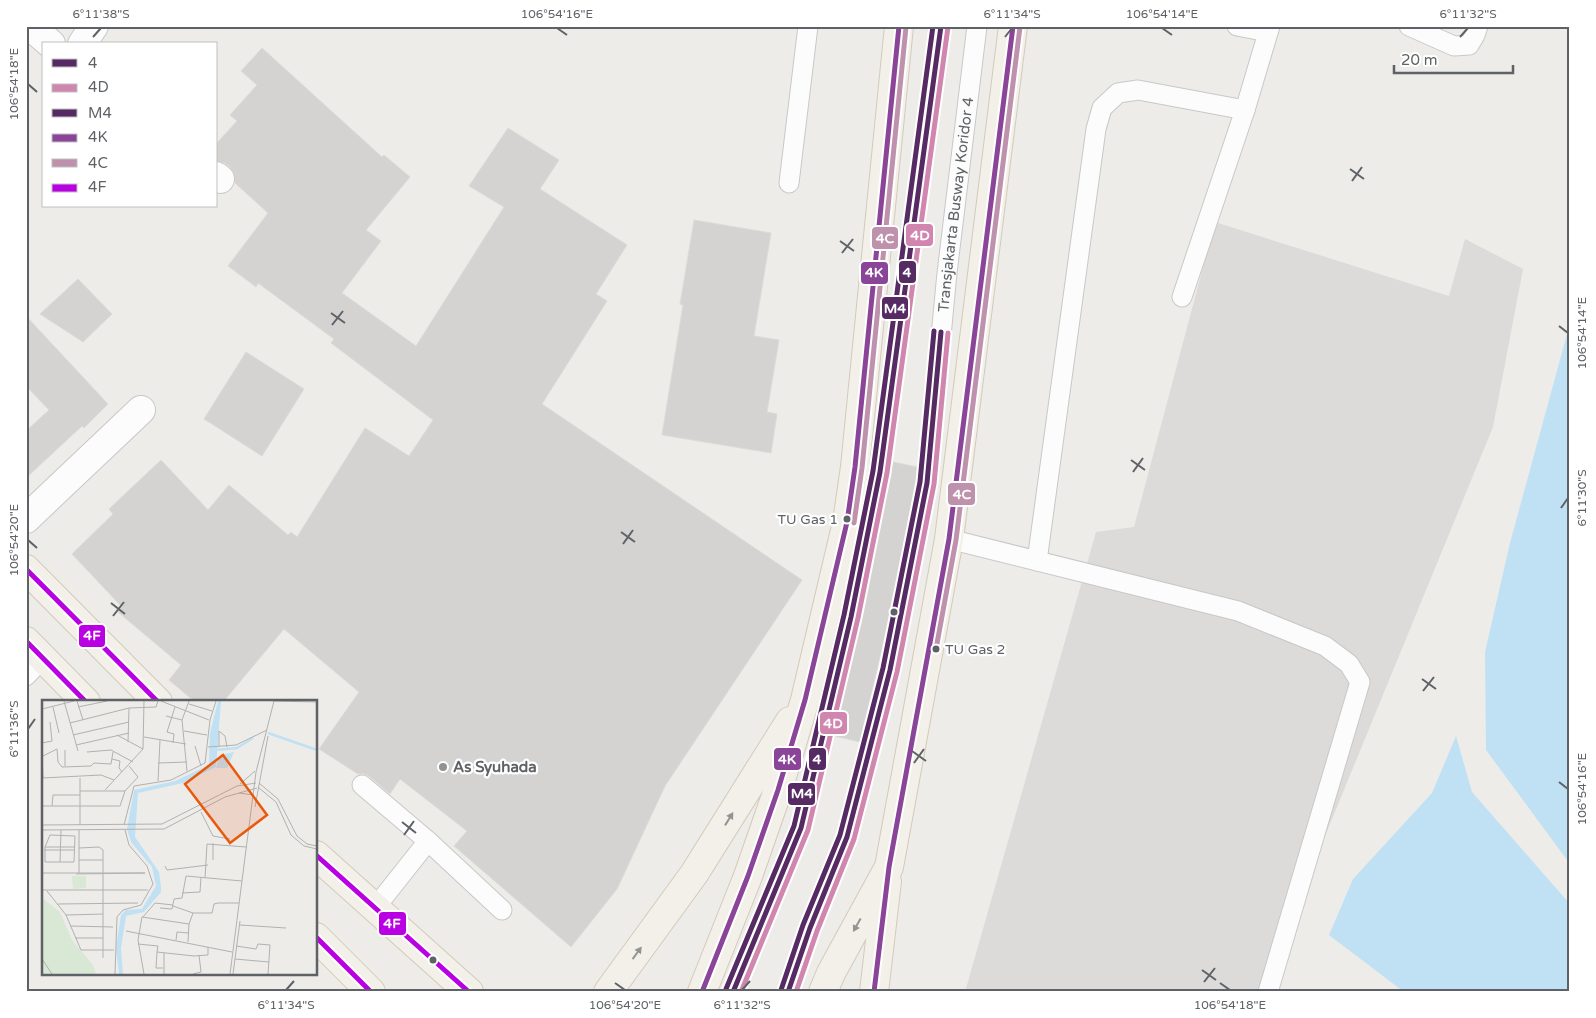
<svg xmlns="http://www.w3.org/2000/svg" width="1596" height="1018" font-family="'Varela Round',sans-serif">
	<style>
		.industrial { fill: #dddbd9 }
		.water { fill: #c0e1f4 }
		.building { fill: #d4d3d2; stroke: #dcdbd8 }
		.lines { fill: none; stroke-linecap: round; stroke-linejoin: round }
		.service-casing { stroke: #c8c8c8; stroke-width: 21 }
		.minor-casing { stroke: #c8c8c8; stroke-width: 30 }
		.primary-casing { stroke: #d3cab9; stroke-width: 30 }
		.service { stroke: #fcfcfc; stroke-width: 19 }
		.minor { stroke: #fcfcfc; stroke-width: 28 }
		.primary { stroke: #f3f0e9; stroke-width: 28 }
		.bus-1-casing { stroke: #fff; stroke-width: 9 }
		.bus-2-casing { stroke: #fff; stroke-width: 9 }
		.bus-3-casing { stroke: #fff; stroke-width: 9 }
		.bus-4-casing { stroke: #fff; stroke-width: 9 }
		.bus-5-casing { stroke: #fff; stroke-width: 9 }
		.bus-6-casing { stroke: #fff; stroke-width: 9 }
		.bus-1 { stroke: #562a62; stroke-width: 5 }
		.bus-2 { stroke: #d086af; stroke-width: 5 }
		.bus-3 { stroke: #562a62; stroke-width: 5 }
		.bus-4 { stroke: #8a4598; stroke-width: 5 }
		.bus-5 { stroke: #be92ac; stroke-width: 5 }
		.bus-6 { stroke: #b900e2; stroke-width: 5 }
		.oneway { fill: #929494 }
		.ticks { fill: none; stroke: #5e6266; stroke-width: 2 }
		.bus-dot { fill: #5e6266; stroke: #fff; stroke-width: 2 }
		.poi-dot { fill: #909294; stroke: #fff; stroke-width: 2 }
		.labels { text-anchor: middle; stroke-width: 4.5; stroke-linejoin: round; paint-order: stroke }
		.bus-label { font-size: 14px; fill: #5e6266; stroke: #fff; text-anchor: end }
		.street-label { font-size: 15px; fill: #5e6266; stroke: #fff }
		.poi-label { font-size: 15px; font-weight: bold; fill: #5e6266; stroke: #fff; text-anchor: start }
		.inset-river { fill: none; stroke: #c0e1f4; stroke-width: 2.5 }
		.inset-road { fill: none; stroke: #b0b1b1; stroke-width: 1 }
		.view { fill: #e8590c; fill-opacity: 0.15; stroke: #e8590c; stroke-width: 2.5 }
		.inset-edge { fill: none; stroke: #5e6266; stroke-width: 2.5 }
		.line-badge { stroke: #fff; stroke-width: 2 }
		.badge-label { font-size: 14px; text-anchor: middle; font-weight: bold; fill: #fff }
		.neatline { fill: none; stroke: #5e6266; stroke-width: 2 }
		.ticks-label { font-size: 12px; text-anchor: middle; fill: #5e6266 }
	</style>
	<rect width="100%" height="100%" fill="#edece9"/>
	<path class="industrial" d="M1215,222L1449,296L1465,239L1523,269L1493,427L1261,992H965L1096,532L1134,527Z"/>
	<path class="water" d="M1570,323V864L1486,750L1485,652L1510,543Z
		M1456,736L1472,792L1570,904V992H1404L1329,935L1353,879L1432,793Z"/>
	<path class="building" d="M262,48L382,157L384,155L410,177L366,230L381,241L342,293L416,346L504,207L469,186L508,128L559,160L540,189L627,245L596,294L607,301L542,404L802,580L665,786L617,889L571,947L454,846L467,831L400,779L390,794L369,776L364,774H358L319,749L359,692L284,629L223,702H195L169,680L181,665L118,612L122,607L72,554L113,514L109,509L161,460L208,510L229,485L288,535L291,532L297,537L365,428L409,456L433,420L331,343L334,339L258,283L256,287L228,266L268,213L235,183L234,173L230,167L225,163L216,161V144L237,121L230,115L257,85L241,71Z
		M694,220L771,233L754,336L779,340L767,412L777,414L771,453L662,435L683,305L680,304Z
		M78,279L112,314L83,342L40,314Z
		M26,316L108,404L84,428L82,426L26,478V431L49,410L26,386Z
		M246,352L304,389L262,456L204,419Z
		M893,462L917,467L916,481L885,636L860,742L834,736L862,619Z"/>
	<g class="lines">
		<defs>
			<g id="service">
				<path d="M1237,26L1268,32"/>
				<path d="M1409,26L1454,46L1469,45L1475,35L1478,26"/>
				<path d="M789,183L808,26"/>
				<path d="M1182,297L1245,110L1270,26"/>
				<path d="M949,539L1238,611L1325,646L1349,664L1360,682L1268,992"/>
				<path d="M1037,561L1096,129L1102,108L1118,93L1138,90L1245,110"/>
				<path d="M26,676L43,658"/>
				<path d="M362,785L428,841L375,908"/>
				<path d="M428,841L502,910"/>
				<path d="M733,992L801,828L851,617L880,472L941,26"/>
				<path id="s1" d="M788,992L810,928L847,837L890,670L927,483L947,273L977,26"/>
			</g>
			<path id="minor" d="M30,26L51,44
				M82,44L94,26
				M216,176L220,179
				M26,519L141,410"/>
			<path id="primary" d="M26,569L158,702
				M26,641L86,702
				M316,855L469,992
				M316,937L371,992
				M608,992L694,874L790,721
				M702,992L748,876L778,790L805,700L847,522L855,467L899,26
				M823,992L831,973L889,867L949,539L1013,26
				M874,992L887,881"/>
		</defs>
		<use href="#service" class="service-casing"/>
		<use href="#minor" class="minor-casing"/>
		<use href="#primary" class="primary-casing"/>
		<use href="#service" class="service"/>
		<use href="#minor" class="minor"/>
		<use href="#primary" class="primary"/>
		<defs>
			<path id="bus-1" d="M733,992L801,828L851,617L880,472L941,26
				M788,992L810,928L847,837L890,670L927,483L941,332"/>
			<path id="bus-2" d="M741,992L808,830L858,618L887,473L948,27
				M796,992L817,931L854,839L897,672L934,484L948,333"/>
			<path id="bus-3" d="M726,989L794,826L844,615L873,471L933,26
				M781,990L803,925L840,835L883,668L920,482L934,331"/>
			<path id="bus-4" d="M702,992L748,876L778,790L805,700L847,522L855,467L899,26
				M874,992L889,867L949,539L1013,26"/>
			<path id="bus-5" d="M854,523L862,468L906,27
				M936,649L956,540L1020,27"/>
			<path id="bus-6" d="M26,569L158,702
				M26,641L86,702
				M316,855L469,992
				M316,937L371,992"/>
		</defs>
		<use href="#bus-1" class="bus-1-casing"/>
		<use href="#bus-2" class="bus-2-casing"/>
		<use href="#bus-3" class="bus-3-casing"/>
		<use href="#bus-4" class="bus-4-casing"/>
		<use href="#bus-5" class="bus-5-casing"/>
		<use href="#bus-6" class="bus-6-casing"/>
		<use href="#bus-1" class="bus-1"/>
		<use href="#bus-2" class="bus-2"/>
		<use href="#bus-3" class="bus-3"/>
		<use href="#bus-4" class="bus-4"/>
		<use href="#bus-5" class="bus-5"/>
		<use href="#bus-6" class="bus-6"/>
	</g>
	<defs><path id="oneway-solid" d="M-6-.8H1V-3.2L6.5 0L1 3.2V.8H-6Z" transform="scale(1.25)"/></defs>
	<g class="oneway">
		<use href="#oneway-solid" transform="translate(729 819) rotate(-58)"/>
		<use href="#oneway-solid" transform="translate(857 925) rotate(119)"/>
		<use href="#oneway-solid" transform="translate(637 953) rotate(-54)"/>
	</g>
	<path class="ticks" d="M557,28L567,35M1162,28L1172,35M93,37L101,28M1005,37L1012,28M1460,37L1468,28M28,84L37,92M1350,169L1364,179M1352,181L1362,167M840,241L854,251M842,253L853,239M331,313L345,323M332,325L343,311M1559,326L1568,333M1131,460L1145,470M1133,472L1143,458M1561,508L1568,498M621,532L635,542M28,540L37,548M623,544L633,530M111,603L125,614M113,616L124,602M1422,679L1436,689M1423,691L1434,677M28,729L35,719M912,751L926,761M914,763L924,749M1559,782L1568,789M402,822L416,833M404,835L414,821M1202,970L1216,980M1204,982L1215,968M615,983L625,990M1220,983L1230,990M286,990L294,981M742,990L750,981"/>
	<g class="bus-dot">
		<circle cx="847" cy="519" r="4.5"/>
		<circle cx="894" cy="612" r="4.5"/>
		<circle cx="936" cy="649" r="4.5"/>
		<circle cx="433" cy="960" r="4.5"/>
	</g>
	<circle class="poi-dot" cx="443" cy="767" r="5"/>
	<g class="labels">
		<g class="bus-label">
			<text x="838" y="524">TU Gas 1</text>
			<text x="945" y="654" text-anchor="start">TU Gas 2</text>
		</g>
		<g class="street-label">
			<text dy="5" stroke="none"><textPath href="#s1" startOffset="809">Transjakarta Busway Koridor 4</textPath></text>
		</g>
		<g class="poi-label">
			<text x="453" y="772">As Syuhada</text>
		</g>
	</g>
	<g transform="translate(42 700)">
		<rect width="275" height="275" fill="#edece9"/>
		<path d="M30,176H44V188L31,189ZM0,198L18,212L30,240L51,265L54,274H0Z" fill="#d8e8d5"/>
		<path d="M176,1H179L174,67L141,83L96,93L93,137L117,172L119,187V192L102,212L84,216L79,248L81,274H77L74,248L79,215L84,210L100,209L114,186L110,167L89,142L85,129L92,90L133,81L167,65L168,33ZM192,52L185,68H174L178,55Z" fill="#c0e1f4"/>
		<path class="inset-river" d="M226,33L275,50M173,50L195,48L211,38"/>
		<path class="inset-road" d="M22,1L36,51M35,1L41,20M119,1L167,20M231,1L275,2M147,4L170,11M11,7L17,33M36,7L65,1M0,9L32,1M124,16L140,20M28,23L87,8L114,7L116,1M142,31L165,35M31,35L87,22M75,35L101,49M102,37L144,44M86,42L87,8M0,43L10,41L8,22M131,43L132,34L125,32L133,7M34,45L87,33M153,46L159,66M166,47L194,45L225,30M177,47V31L183,36L185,47M45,52L69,50L91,62M0,54L1,78M1,56L15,49L16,62L20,67L49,66L52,63L69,64L71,52M70,59L78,61L77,68L80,72M116,63L145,62M23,66V50M145,71L140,20L147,1M0,78L59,75L72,80M38,78V125M116,81L118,40M217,83L236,99L255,136L265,144L275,146M198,84L213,71M217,88L234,102L249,135L262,146L275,149M63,90L101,49L102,1M38,91H83M197,93L212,95M0,106H78L83,91L96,77L87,66M10,106L11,95H38M213,107L226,36M159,112L171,136L188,139M0,125L120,124L195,86L214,83M82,125L92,86L129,80L163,63L168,20L174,1M0,130L122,129L183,97L215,88M37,130V173M8,135L33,136L32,162H3V147ZM3,147H33M37,148L57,147L61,150V258M2,150H33M37,160H61M171,160V143M18,162L19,130M123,166L125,170L166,165M0,173H103M34,174L103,173M163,178L165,144L204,147M0,190H106M5,191L24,215L39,250H72M140,193L158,192L159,177M16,204L96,203M131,206L151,213M118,208L130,209L132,199L140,198L144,176L200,181M151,213H170L172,204L176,203H197M24,215L61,214M101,217L113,203L131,205M198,225L244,228M28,226L71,227M84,231L190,252M33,238H61M134,240L135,232L147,233M146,242L147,224M96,244L116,246L115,252L152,256L166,255V247M194,246L214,249L216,244L228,245L226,274M115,252L114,268H121M122,253V274M0,259L10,274M193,259L227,262M73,274L75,217L81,210L99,205L111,184L105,166L87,145L83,130M102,274L96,240L100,217L147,224L151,213M151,274L159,272L157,255M188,274L214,72L232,1M191,274L198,221"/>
		<path class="view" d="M181,55L225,115L188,143L143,84Z"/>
		<rect width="275" height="275" class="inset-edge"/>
	</g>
	<g class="line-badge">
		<rect x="905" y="223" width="29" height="24" rx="5" fill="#d086af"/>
		<rect x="871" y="226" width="28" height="24" rx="5" fill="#be92ac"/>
		<rect x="898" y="260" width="19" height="24" rx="5" fill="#562a62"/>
		<rect x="860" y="261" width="29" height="24" rx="5" fill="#8a4598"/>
		<rect x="881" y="296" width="28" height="24" rx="5" fill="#562a62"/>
		<rect x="947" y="482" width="29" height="24" rx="5" fill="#be92ac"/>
		<rect x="78" y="624" width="28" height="24" rx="5" fill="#b900e2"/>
		<rect x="819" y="711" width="29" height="24" rx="5" fill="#d086af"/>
		<rect x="808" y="747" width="19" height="24" rx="5" fill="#562a62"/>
		<rect x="773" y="747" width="29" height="24" rx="5" fill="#8a4598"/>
		<rect x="787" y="782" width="29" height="24" rx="5" fill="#562a62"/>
		<rect x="378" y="911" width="29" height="25" rx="5" fill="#b900e2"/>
	</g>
	<g class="badge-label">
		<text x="920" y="240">4D</text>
		<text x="885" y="243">4C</text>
		<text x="907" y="277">4</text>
		<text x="874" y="277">4K</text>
		<text x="895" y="313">M4</text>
		<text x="962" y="499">4C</text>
		<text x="92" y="640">4F</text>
		<text x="833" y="728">4D</text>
		<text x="817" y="764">4</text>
		<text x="787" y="764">4K</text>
		<text x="802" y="798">M4</text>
		<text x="392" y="928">4F</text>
	</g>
	<rect width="1596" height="1018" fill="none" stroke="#ffffff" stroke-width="55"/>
	<rect x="42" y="42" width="175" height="165" fill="#ffffff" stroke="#bfc0c2"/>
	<rect x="52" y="59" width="25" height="8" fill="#562a62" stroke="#bfc0c2"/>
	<text x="88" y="68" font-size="15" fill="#5e6266">4</text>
	<rect x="52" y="84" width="25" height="8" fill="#d086af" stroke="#bfc0c2"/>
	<text x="88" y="92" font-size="15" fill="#5e6266">4D</text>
	<rect x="52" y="109" width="25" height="8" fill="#562a62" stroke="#bfc0c2"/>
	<text x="88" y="118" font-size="15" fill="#5e6266">M4</text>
	<rect x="52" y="134" width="25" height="8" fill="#8a4598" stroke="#bfc0c2"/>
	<text x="88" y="142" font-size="15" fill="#5e6266">4K</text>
	<rect x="52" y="159" width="25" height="8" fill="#be92ac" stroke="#bfc0c2"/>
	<text x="88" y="168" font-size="15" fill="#5e6266">4C</text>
	<rect x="52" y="184" width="25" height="8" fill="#b900e2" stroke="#bfc0c2"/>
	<text x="88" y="192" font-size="15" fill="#5e6266">4F</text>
	<path d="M1394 65v8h119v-8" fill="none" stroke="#5e6266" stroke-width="2.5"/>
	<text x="1401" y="65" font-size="15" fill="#5e6266" stroke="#ffffff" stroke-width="4" paint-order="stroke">20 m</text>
	<rect x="28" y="28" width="1540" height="962" class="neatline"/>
	<g class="ticks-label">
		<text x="101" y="18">6°11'38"S</text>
		<text x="557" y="18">106°54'16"E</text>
		<text x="1012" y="18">6°11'34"S</text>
		<text x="1162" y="18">106°54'14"E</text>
		<text x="1468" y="18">6°11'32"S</text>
		<text transform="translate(14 84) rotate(-90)" y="4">106°54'18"E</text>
		<text transform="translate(1582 333) rotate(-90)" y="4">106°54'14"E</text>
		<text transform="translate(1582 498) rotate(-90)" y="4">6°11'30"S</text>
		<text transform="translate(14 540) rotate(-90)" y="4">106°54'20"E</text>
		<text transform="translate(14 729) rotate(-90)" y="4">6°11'36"S</text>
		<text transform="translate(1582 789) rotate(-90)" y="4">106°54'16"E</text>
		<text x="286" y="1009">6°11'34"S</text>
		<text x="625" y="1009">106°54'20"E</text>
		<text x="742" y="1009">6°11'32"S</text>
		<text x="1230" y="1009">106°54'18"E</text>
	</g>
</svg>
